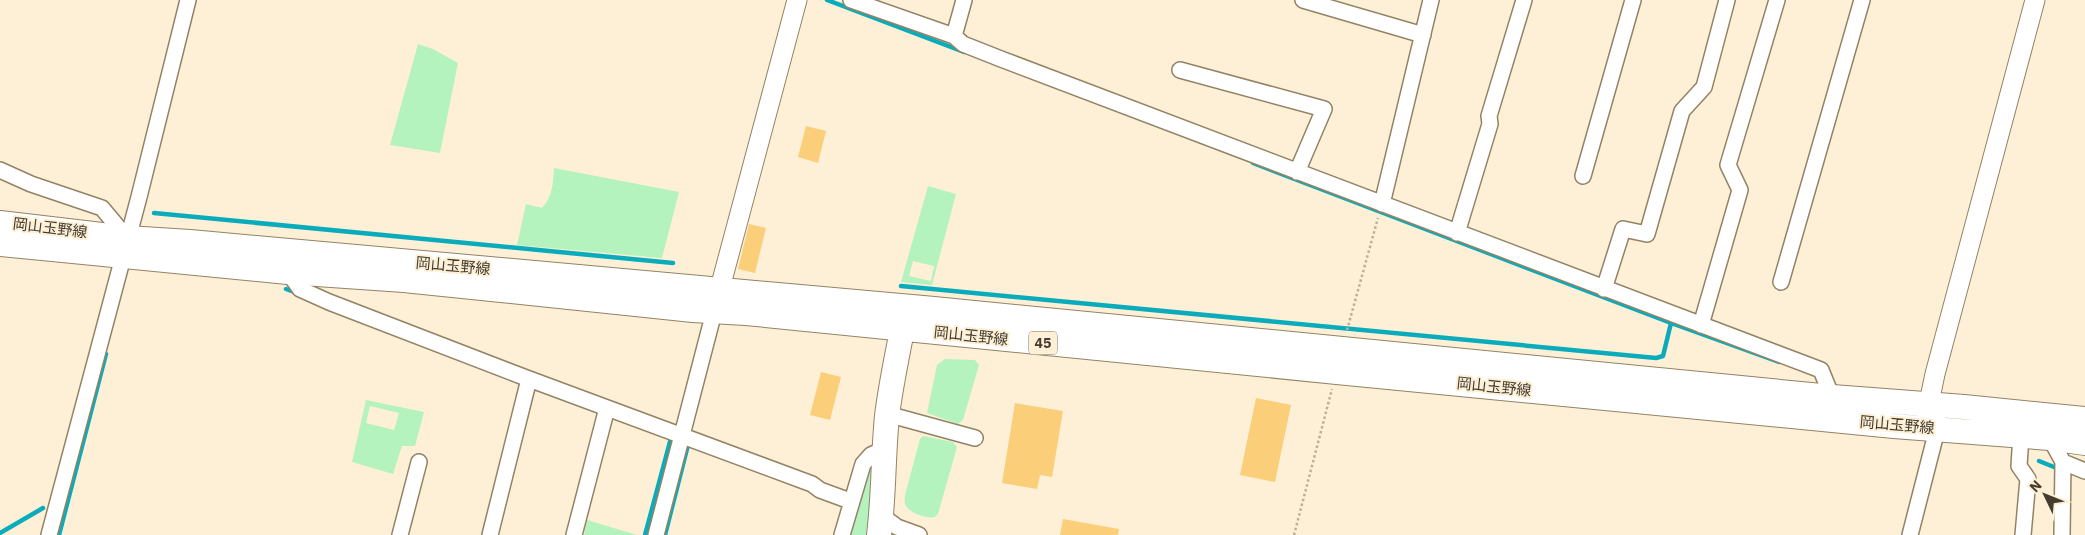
<svg xmlns="http://www.w3.org/2000/svg" width="2085" height="535" font-family="'IBM Plex Sans','Noto Sans JP',sans-serif">
	<style>
		.grass { fill: #b4f2be; fill-rule: evenodd }
		.lines { fill: none; stroke-linecap: round; stroke-linejoin: round }
		.stream { stroke: #0aacbb; stroke-width: 4.5 }
		.building { fill: #fbce79 }
		.minor-casing { stroke: #938365; stroke-width: 18 }
		.tertiary-casing { stroke: #938365; stroke-width: 21 }
		.primary-casing { stroke: #938365; stroke-width: 26 }
		.path { stroke: #bbb09b; stroke-width: 2.5; stroke-dasharray: 2.5 2.5; stroke-linecap: butt }
		.minor { stroke: #fff; stroke-width: 15 }
		.tertiary { stroke: #fff; stroke-width: 19 }
		.primary { stroke: #fff; stroke-width: 24 }
		.labels { text-anchor: middle; stroke-width: 4; stroke-linejoin: round; paint-order: stroke }
		.shield { fill: #fef0d6; stroke: #7b7261; stroke-width: 1 }
		.shield-label { font-size: 14px; font-weight: bold; fill: #433c2f }
		.street-label { font-size: 15px; fill: #433c2f; stroke: #fef0d6 }
	</style>
	<rect width="100%" height="100%" fill="#fef0d6"/>
	<path class="grass" d="M418,44L433,49L458,63L440,153L390,145Z
		M554,168L679,192L662,258L517,245L526,204L542,208C553,196 553,183 554,168Z
		M928,186L956,194L932,285L901,282ZM913,261L934,266L931,281L909,276Z
		M945,359L975,360L979,365L963,420L958,424L927,413L937,365Z
		M366,400L424,412L415,446H402L393,474L352,462ZM370,406L399,413L394,430L366,423Z
		M923,436L953,442L957,447L938,514L935,517C927,519 908,513 905,504C904,501 905,498 905,495L920,439Z
		M872,465L874,467L866,535H848L869,466Z
		M587,520L637,535H584Z"/>
	<g class="lines">
		<path class="stream" d="M827,0L964,52
			M1253,163L1671,323L1779,362
			M154,213L673,263
			M901,286L1656,358L1663,356L1671,323
			M286,289L297,293
			M2039,461L2059,469
			M0,533L43,508
			M59,535L106,354
			M645,535L671,438
			M665,535L688,445"/>
	</g>
	<path class="building" d="M806,126L826,131L818,163L798,157Z
		M749,224L766,228L755,273L738,269Z
		M821,372L841,377L830,420L810,415Z
		M1256,398L1291,405L1275,482L1240,475Z
		M1015,403L1063,411L1052,477L1040,475L1037,489L1002,483Z
		M1063,519L1119,529L1118,535H1060Z"/>
	<g class="lines">
		<defs>
			<path id="minor" d="M851,0L954,36L963,44L1001,59L1821,370L1832,397
				M1303,0L1423,35
				M954,36L964,0
				M1180,70L1324,109L1297,172
				M0,170L31,184L102,208L127,238
				M1583,176L1633,0
				M1382,204L1431,0
				M1457,233L1490,124L1489,116L1524,0
				M288,272L300,289L329,302L529,379L812,484L820,490L850,501
				M1781,282L1862,0
				M1604,289L1623,229L1647,234L1682,111L1704,87L1727,0
				M1701,325L1740,190L1728,165L1777,0
				M887,414L975,438
				M2021,435L2019,466L2028,479L2023,535
				M2050,438L2063,462L2085,471
				M881,515L897,527L919,535
				M49,535L139,197L188,0
				M400,535L419,462
				M490,535L529,379
				M574,535L607,408
				M656,535L714,312
				M842,535L863,464L871,455L884,449
				M1910,535L1939,422
				M2062,535L2063,462"/>
			<path id="tertiary" d="M716,303L797,0
				M1926,417L1935,374L2035,0"/>
			<path id="primary" d="M0,223L127,238L190,242L934,309L1832,397L1964,407L2085,419
				M0,244L288,272L404,280L693,310L746,313L1337,372L1894,426L2050,438L2085,443
				M879,535C884,495 883,456 887,416C891,382 899,348 905,314"/>
		</defs>
		<use href="#minor" class="minor-casing"/>
		<use href="#tertiary" class="tertiary-casing"/>
		<use href="#primary" class="primary-casing"/>
		<path class="path" d="M1347,330L1378,218
			M1294,535L1332,389"/>
		<use href="#minor" class="minor"/>
		<use href="#tertiary" class="tertiary"/>
		<use href="#primary" class="primary"/>
	</g>
	<g class="labels">
		<rect class="shield" x="1029" y="331.5" width="28" height="23" rx="4"/>
		<g class="shield-label">
			<text x="1043" y="348">45</text>
		</g>
		<g class="street-label">
			<text transform="translate(50 228) rotate(7)" y="5">岡山玉野線</text>
			<text transform="translate(453 266) rotate(5)" y="5">岡山玉野線</text>
			<text transform="translate(971 336) rotate(6)" y="5">岡山玉野線</text>
			<text transform="translate(1494 387) rotate(6)" y="5">岡山玉野線</text>
			<text transform="translate(1897 425) rotate(5)" y="5">岡山玉野線</text>
		</g>
	</g>
	<g transform="translate(2045 495) rotate(313)" stroke="#fef0d6" stroke-width="4" paint-order="stroke">
	<path d="M0-4L9 19L0 12L-9 19Z" fill="#433c2f"/>
	<text y="-8" font-size="14" font-weight="bold" text-anchor="middle" fill="#433c2f">N</text>
	</g>
</svg>
